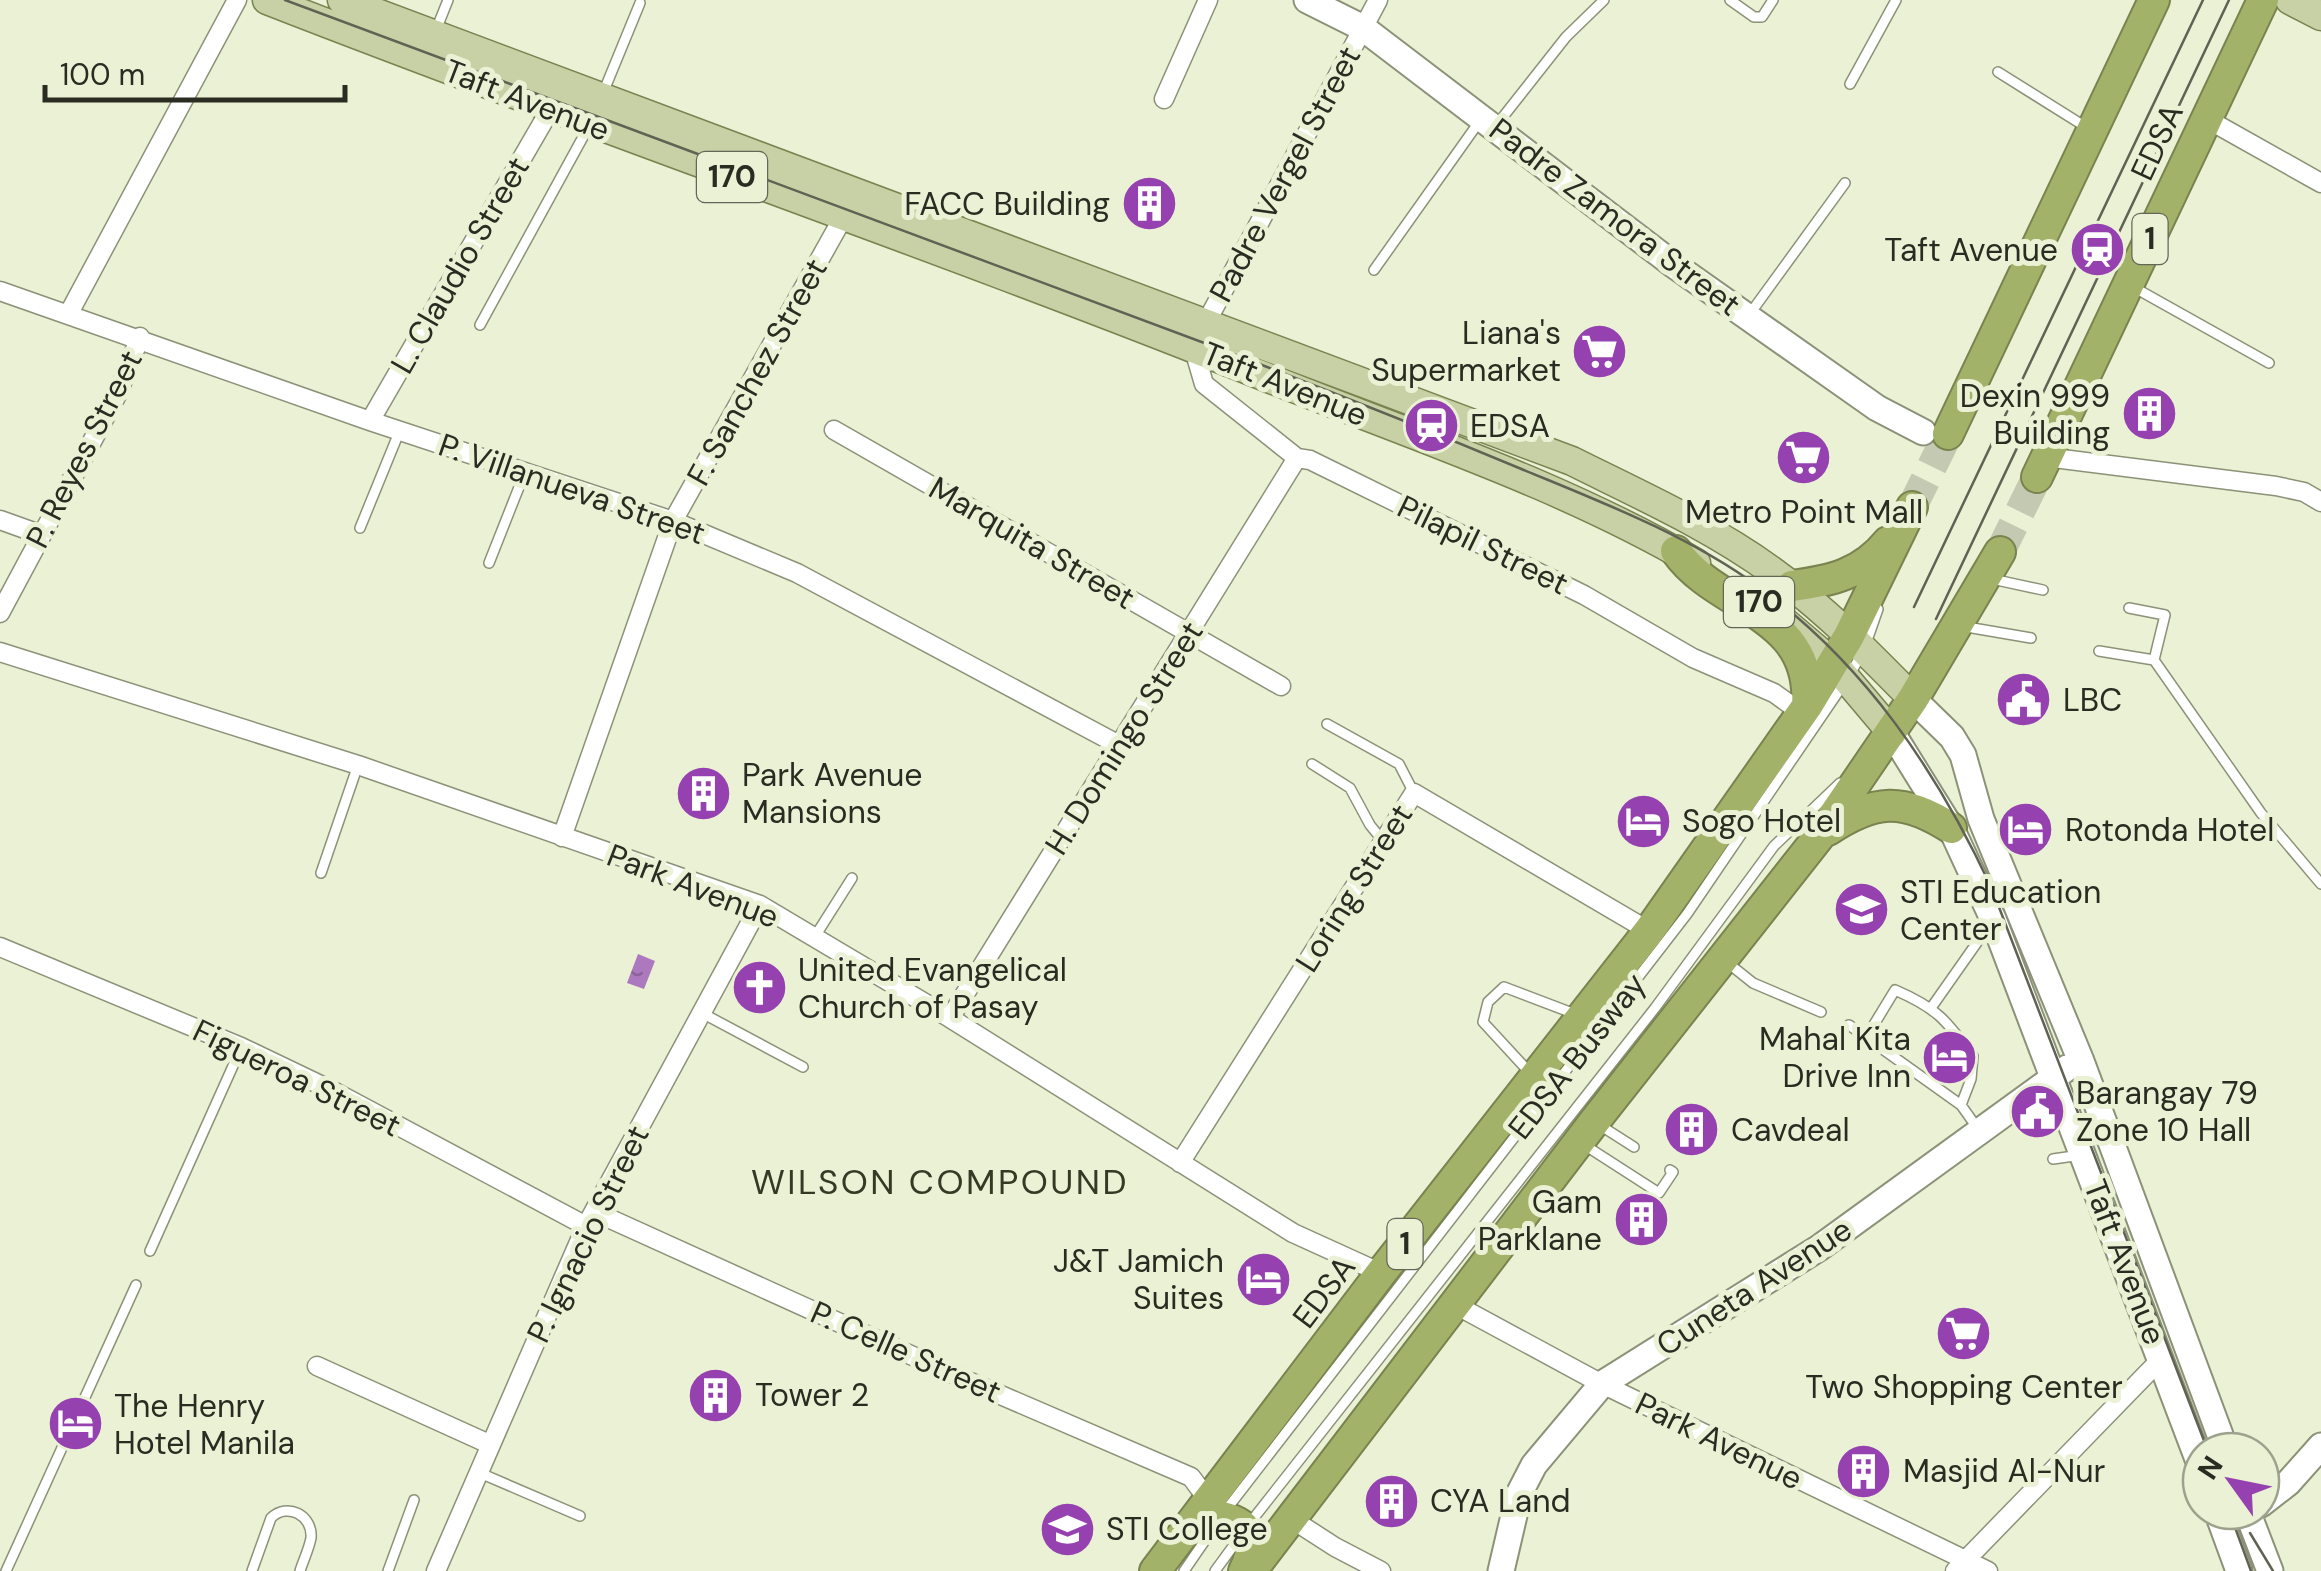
<svg xmlns="http://www.w3.org/2000/svg" width="2321" height="1571" font-family="'DM Sans',sans-serif">
	<style>
		.water { fill: url(#water-ripples) }
		.lines { fill: none; stroke-linecap: round; stroke-linejoin: round }
		.highway-tunnel { stroke: #c4cab1; stroke-width: 30; stroke-dasharray: 30 15; stroke-linecap: butt }
		.lane-casing { stroke: #8b9278; stroke-width: 12 }
		.street-casing { stroke: #8b9278; stroke-width: 21 }
		.secondary-casing { stroke: #8b9278; stroke-width: 29 }
		.primary-casing { stroke: #788350; stroke-width: 31 }
		.highway-casing { stroke: #788350; stroke-width: 34 }
		.lane { stroke: #fff; stroke-width: 9 }
		.street { stroke: #fff; stroke-width: 18 }
		.secondary { stroke: #fff; stroke-width: 25 }
		.primary { stroke: #c7d1a5; stroke-width: 28 }
		.highway { stroke: #a2b269; stroke-width: 30 }
		.tram { stroke: #606354; stroke-width: 2.5 }
		.labels { text-anchor: middle; stroke-width: 10; stroke-linejoin: round; paint-order: stroke }
		.shield { fill: #eaf1d5; stroke: #646758; stroke-width: 2.5 }
		.shield-label { font-size: 30px; font-weight: bold; fill: #2a2c22 }
		.street-label { font-size: 32px; fill: #2a2c22; stroke: #eaf1d5 }
		.poi-label { font-size: 32px; fill: #2a2c22; stroke: #eaf1d5; text-anchor: start }
		.neighbourhood-label { font-size: 35px; letter-spacing: 2.5px; fill: #353a24; stroke: #eaf1d5 }
	</style>
	<defs>
		<pattern id="water-ripples" width="26" height="14" patternUnits="userSpaceOnUse" patternTransform="scale(2.5)"><rect width="26" height="14" fill="#ac79be"/><path d="M2 4q2-2 4 0t4 0M15 11q2-2 4 0t4 0" fill="none" stroke="#8c639a"/></pattern>
	</defs>
	<rect width="100%" height="100%" fill="#eaf1d5"/>
	<path class="water" d="M638,954L655,961L644,989L627,983Z"/>
	<g class="lines">
		<path class="highway-tunnel" d="M1912,507L1948,434
			M2000,552L2037,477"/>
		<defs>
			<path id="lane" d="M1730,0L1754,17H1762L1773,0
				M436,30L448,0
				M1998,72L2089,129
				M1850,84L1896,0
				M603,93L640,3
				M1495,127L1566,37L1604,0
				M1374,270L1479,122
				M2135,288L2269,363
				M1749,315L1845,183
				M480,325L589,126
				M360,528L400,430
				M489,563L525,472
				M1992,579L2043,590
				M2129,608L2165,615L2154,660
				M1961,626L2031,638
				M2099,651L2154,660L2261,813L2321,884
				M1327,724L1399,764L1414,793
				M1312,764L1350,788L1370,825L1383,841
				M321,873L358,765
				M814,938L852,878
				M1728,963L1753,983L1821,1012
				M1931,1008L1990,924
				M702,1013L803,1067
				M1849,1025L1961,1105L1978,1129
				M1867,1036L1895,990C1937,1008 1946,1020 1973,1056L1971,1079L1961,1105
				M1531,1074L1483,1022L1488,1002L1504,987L1575,1014
				M1598,1124L1634,1147
				M1586,1146L1659,1193L1673,1172L1670,1170
				M2053,1159L2081,1155
				M150,1251L241,1048
				M480,1473L580,1516
				M1226,1510L1687,914L1847,679L1863,652L1878,609
				M6,1571L136,1285
				M252,1571L271,1518C287,1502 313,1515 311,1538C309,1549 303,1561 300,1571
				M388,1571L414,1500
				M1184,1571L1217,1523
				M1215,1571L1253,1519L1655,1008L1774,846L1840,783"/>
			<path id="street" d="M1378,0L1199,336L1197,360L1204,384L1297,458L1310,460L1584,595L1693,658L1774,693L1802,713
				M1164,99L1208,0
				M2207,119L2321,183
				M0,291L370,421L673,521L797,573L1119,745
				M69,313L237,0
				M370,421L550,110
				M834,430L1281,686
				M2046,457L2276,486L2304,492L2321,502
				M0,520L42,535
				M0,613L118,393L140,337
				M0,652L358,765L760,905L950,1018L1293,1233L1381,1273
				M562,837L673,521L849,207
				M0,947L241,1047L333,1091L586,1226
				M950,1018L1297,458
				M1180,1163L1414,793L1649,931
				M595,1212L968,1381L1191,1477L1209,1501
				M1454,1304L1602,1384L1988,1571
				M317,1366L489,1444
				M1290,1518L1335,1547L1381,1571
				M436,1571L586,1226L760,905
				M1955,1571L2162,1358"/>
			<path id="secondary" d="M1307,0L1363,28L1674,265L1877,408L1923,432
				M1913,699L1952,737L1963,755L1981,819L2081,1061L2226,1451
				M1892,733L1951,828L1993,919L2201,1467
				M2261,1504L2288,1483L2321,1446
				M2217,1511L2239,1571
				M2247,1511L2270,1571
				M1501,1571L1519,1494L1534,1465L1602,1384L1819,1248L2067,1068"/>
			<path id="primary" d="M267,0C600,130 939,246 1271,379C1413,436 1563,485 1696,563
				M342,0L1572,461C1640,495 1710,526 1772,571C1824,608 1869,654 1913,699
				M2290,0L2321,16
				M1774,613L1833,663L1892,733"/>
			<path id="highway" d="M1948,434L2154,0
				M2037,477L2263,0
				M1676,551C1717,610 1814,612 1807,706
				M1792,586C1831,581 1862,574 1888,542
				M1828,830C1875,799 1903,797 1951,828
				M1199,1514C1236,1516 1266,1528 1244,1571
				M1155,1571L1381,1273L1649,931L1807,706L1849,636L1912,507
				M1251,1571L1594,1122L1821,834L1913,699L2000,552"/>
		</defs>
		<use href="#lane" class="lane-casing"/>
		<use href="#street" class="street-casing"/>
		<use href="#secondary" class="secondary-casing"/>
		<use href="#primary" class="primary-casing"/>
		<use href="#highway" class="highway-casing"/>
		<use href="#lane" class="lane"/>
		<use href="#street" class="street"/>
		<use href="#secondary" class="secondary"/>
		<use href="#primary" class="primary"/>
		<use href="#highway" class="highway"/>
		<path class="tram" d="M285,0C595,116 905,231 1215,347C1317,386 1418,426 1519,468C1601,502 1686,534 1759,587C1865,664 1937,771 1992,889L2208,1451
			M1914,607L2203,0
			M1936,619L2229,0
			M2229,1511L2251,1571
			M2250,1533L2273,1571"/>
	</g>
	<defs>
		<symbol id="building-disc" viewBox="-11 -11 22 22"><circle r="9.5" fill="#9541b0" stroke="#eaf1d5"/><path d="M-4-6H4V6H1V3H-1V6H-4ZM-2.5-4.3h1.7v1.8h-1.7ZM.8-4.3h1.7v1.8H.8ZM-2.5-1h1.7V.8h-1.7ZM.8-1h1.7V.8H.8Z" fill="#fff"/></symbol>
		<symbol id="station-disc" viewBox="-11 -11 22 22"><circle r="9.5" fill="#9541b0" stroke="#eaf1d5"/><path d="M-3-6H3Q5-6 5-4V2Q5 4 3 4L4.5 6H3L1.5 4h-3L-3 6H-4.5L-3 4Q-5 4-5 2V-4Q-5-6-3-6ZM-3.5-4v3h7v-3ZM-3.5 1v1.5H-2V1ZM2 1v1.5H3.5V1Z" fill="#fff"/></symbol>
		<symbol id="supermarket-disc" viewBox="-11 -11 22 22"><circle r="9.5" fill="#9541b0" stroke="#eaf1d5"/><path d="M-6-5.5h2.5l.6 2H6L4.5 2H-2.5L-4.4-4H-6ZM-1.5 3.2a1.3 1.3 0 1 0 .1 0ZM3 3.2a1.3 1.3 0 1 0 .1 0Z" fill="#fff"/></symbol>
		<symbol id="civic-disc" viewBox="-11 -11 22 22"><circle r="9.5" fill="#9541b0" stroke="#eaf1d5"/><path d="M-.6-6.5H3V-4.5H.6V-3L4-1V1h2V6H-6V1h2V-1L-.6-3ZM-1.2 2.5V6h2.4V2.5Z" fill="#fff"/></symbol>
		<symbol id="hotel-disc" viewBox="-11 -11 22 22"><circle r="9.5" fill="#9541b0" stroke="#eaf1d5"/><path d="M-6-4.5h1.5V1H6V5H4.5V3h-9V5H-6ZM-4 0a1.8 1.8 0 1 1 3.6 0ZM.5 0V-2.5h3Q6-2.5 6 0Z" fill="#fff"/></symbol>
		<symbol id="university-disc" viewBox="-11 -11 22 22"><circle r="9.5" fill="#9541b0" stroke="#eaf1d5"/><path d="M0-5L7-2L0 1L-7-2ZM-4 1L0 2.5L4 1V4Q0 6-4 4Z" fill="#fff"/></symbol>
		<symbol id="church-disc" viewBox="-11 -11 22 22"><circle r="9.5" fill="#9541b0" stroke="#eaf1d5"/><path d="M-1.2-6h2.4v3.5h3.3v2.4h-3.3V6h-2.4V-.1h-3.3v-2.4h3.3Z" fill="#fff"/></symbol>
	</defs>
	<g fill-rule="evenodd">
		<use href="#building-disc" x="1118" y="172" width="63" height="63"/>
		<use href="#station-disc" x="2066" y="218" width="63" height="63"/>
		<use href="#supermarket-disc" x="1568" y="320" width="63" height="63"/>
		<use href="#building-disc" x="2118" y="382" width="63" height="63"/>
		<use href="#station-disc" x="1400" y="394" width="63" height="63"/>
		<use href="#supermarket-disc" x="1772" y="426" width="63" height="63"/>
		<use href="#civic-disc" x="1992" y="668" width="63" height="63"/>
		<use href="#building-disc" x="672" y="762" width="63" height="63"/>
		<use href="#hotel-disc" x="1612" y="790" width="63" height="63"/>
		<use href="#hotel-disc" x="1994" y="798" width="63" height="63"/>
		<use href="#university-disc" x="1830" y="878" width="63" height="63"/>
		<use href="#church-disc" x="728" y="956" width="63" height="63"/>
		<use href="#hotel-disc" x="1918" y="1026" width="63" height="63"/>
		<use href="#civic-disc" x="2006" y="1080" width="63" height="63"/>
		<use href="#building-disc" x="1660" y="1098" width="63" height="63"/>
		<use href="#building-disc" x="1610" y="1188" width="63" height="63"/>
		<use href="#hotel-disc" x="1232" y="1248" width="63" height="63"/>
		<use href="#supermarket-disc" x="1932" y="1302" width="63" height="63"/>
		<use href="#building-disc" x="684" y="1364" width="63" height="63"/>
		<use href="#hotel-disc" x="44" y="1392" width="63" height="63"/>
		<use href="#building-disc" x="1832" y="1440" width="63" height="63"/>
		<use href="#building-disc" x="1360" y="1470" width="63" height="63"/>
		<use href="#university-disc" x="1036" y="1498" width="63" height="63"/>
	</g>
	<g class="labels">
		<g class="shield">
			<rect x="697" y="152" width="70" height="50" rx="8"/>
			<rect x="2132.5" y="214" width="35" height="50" rx="8"/>
			<rect x="1724" y="577" width="70" height="50" rx="8"/>
			<rect x="1387.5" y="1219" width="35" height="50" rx="8"/>
		</g>
		<g class="shield-label">
			<text x="732" y="187">170</text>
			<text x="2150" y="249">1</text>
			<text x="1759" y="612">170</text>
			<text x="1405" y="1254">1</text>
		</g>
		<g class="street-label">
			<text transform="translate(527 100) rotate(21)" y="11">Taft Avenue</text>
			<text transform="translate(2157 142) rotate(-65)" y="11">EDSA</text>
			<text transform="translate(1285 174) rotate(-62)" y="11">Padre Vergel Street</text>
			<text transform="translate(1615 217) rotate(37)" y="11">Padre Zamora Street</text>
			<text transform="translate(460 265) rotate(-60)" y="11">L. Claudio Street</text>
			<text transform="translate(757 372) rotate(-61)" y="11">F. Sanchez Street</text>
			<text transform="translate(1285 384) rotate(22)" y="11">Taft Avenue</text>
			<text transform="translate(84 449) rotate(-63)" y="11">P. Reyes Street</text>
			<text transform="translate(572 489) rotate(19)" y="11">P. Villanueva Street</text>
			<text transform="translate(1032 543) rotate(30)" y="11">Marquita Street</text>
			<text transform="translate(1483 545) rotate(26)" y="11">Pilapil Street</text>
			<text transform="translate(1124 738) rotate(-58)" y="11">H. Domingo Street</text>
			<text transform="translate(693 886) rotate(21)" y="11">Park Avenue</text>
			<text transform="translate(1354 888) rotate(-58)" y="11">Loring Street</text>
			<text transform="translate(1577 1056) rotate(-52)" y="11">EDSA Busway</text>
			<text transform="translate(297 1078) rotate(26)" y="11">Figueroa Street</text>
			<text transform="translate(588 1234) rotate(-64)" y="11">P. Ignacio Street</text>
			<text transform="translate(2125 1262) rotate(69)" y="11">Taft Avenue</text>
			<text transform="translate(1754 1287) rotate(-33)" y="11">Cuneta Avenue</text>
			<text transform="translate(1324 1292) rotate(-53)" y="11">EDSA</text>
			<text transform="translate(906 1352) rotate(24)" y="11">P. Celle Street</text>
			<text transform="translate(1719 1441) rotate(26)" y="11">Park Avenue</text>
		</g>
		<g class="poi-label">
			<text x="1110" y="215" text-anchor="end">FACC Building</text>
			<text x="2058" y="261" text-anchor="end">Taft Avenue</text>
			<text x="1561" y="344" text-anchor="end">Liana's<tspan x="1561" dy="37">Supermarket</tspan></text>
			<text x="2110" y="407" text-anchor="end">Dexin 999<tspan x="2110" dy="37">Building</tspan></text>
			<text x="1470" y="437">EDSA</text>
			<text x="1804" y="523" text-anchor="middle">Metro Point Mall</text>
			<text x="2063" y="711">LBC</text>
			<text x="742" y="786">Park Avenue<tspan x="742" dy="37">Mansions</tspan></text>
			<text x="1682" y="832">Sogo Hotel</text>
			<text x="2065" y="841">Rotonda Hotel</text>
			<text x="1900" y="903">STI Education<tspan x="1900" dy="37">Center</tspan></text>
			<text x="798" y="981">United Evangelical<tspan x="798" dy="37">Church of Pasay</tspan></text>
			<text x="1911" y="1050" text-anchor="end">Mahal Kita<tspan x="1911" dy="37">Drive Inn</tspan></text>
			<text x="2076" y="1104">Barangay 79<tspan x="2076" dy="37">Zone 10 Hall</tspan></text>
			<text x="1731" y="1141">Cavdeal</text>
			<text x="1602" y="1213" text-anchor="end">Gam<tspan x="1602" dy="37">Parklane</tspan></text>
			<text x="1224" y="1272" text-anchor="end">J&amp;T Jamich<tspan x="1224" dy="37">Suites</tspan></text>
			<text x="1964" y="1398" text-anchor="middle">Two Shopping Center</text>
			<text x="755" y="1406">Tower 2</text>
			<text x="114" y="1417">The Henry<tspan x="114" dy="37">Hotel Manila</tspan></text>
			<text x="1903" y="1482">Masjid Al-Nur</text>
			<text x="1430" y="1512">CYA Land</text>
			<text x="1106" y="1540">STI College</text>
		</g>
		<g class="neighbourhood-label">
			<text x="940" y="1194">WILSON COMPOUND</text>
		</g>
	</g>
	<g transform="translate(2231 1481) rotate(303)"><circle r="48" fill="#eaf1d5" stroke="#9da28d" stroke-width="2.5"/>
	<path d="M0-8L18 38L0 25L-18 38Z" fill="#9541b0"/>
	<text y="-15" font-size="28" font-weight="bold" text-anchor="middle" fill="#2a2c22">N</text>
	</g>
	<path d="M45 85v15h300v-15" fill="none" stroke="#2a2c22" stroke-width="5"/>
	<text x="60" y="85" font-size="30" fill="#2a2c22" stroke="#eaf1d5" stroke-width="8" paint-order="stroke">100 m</text>
</svg>
